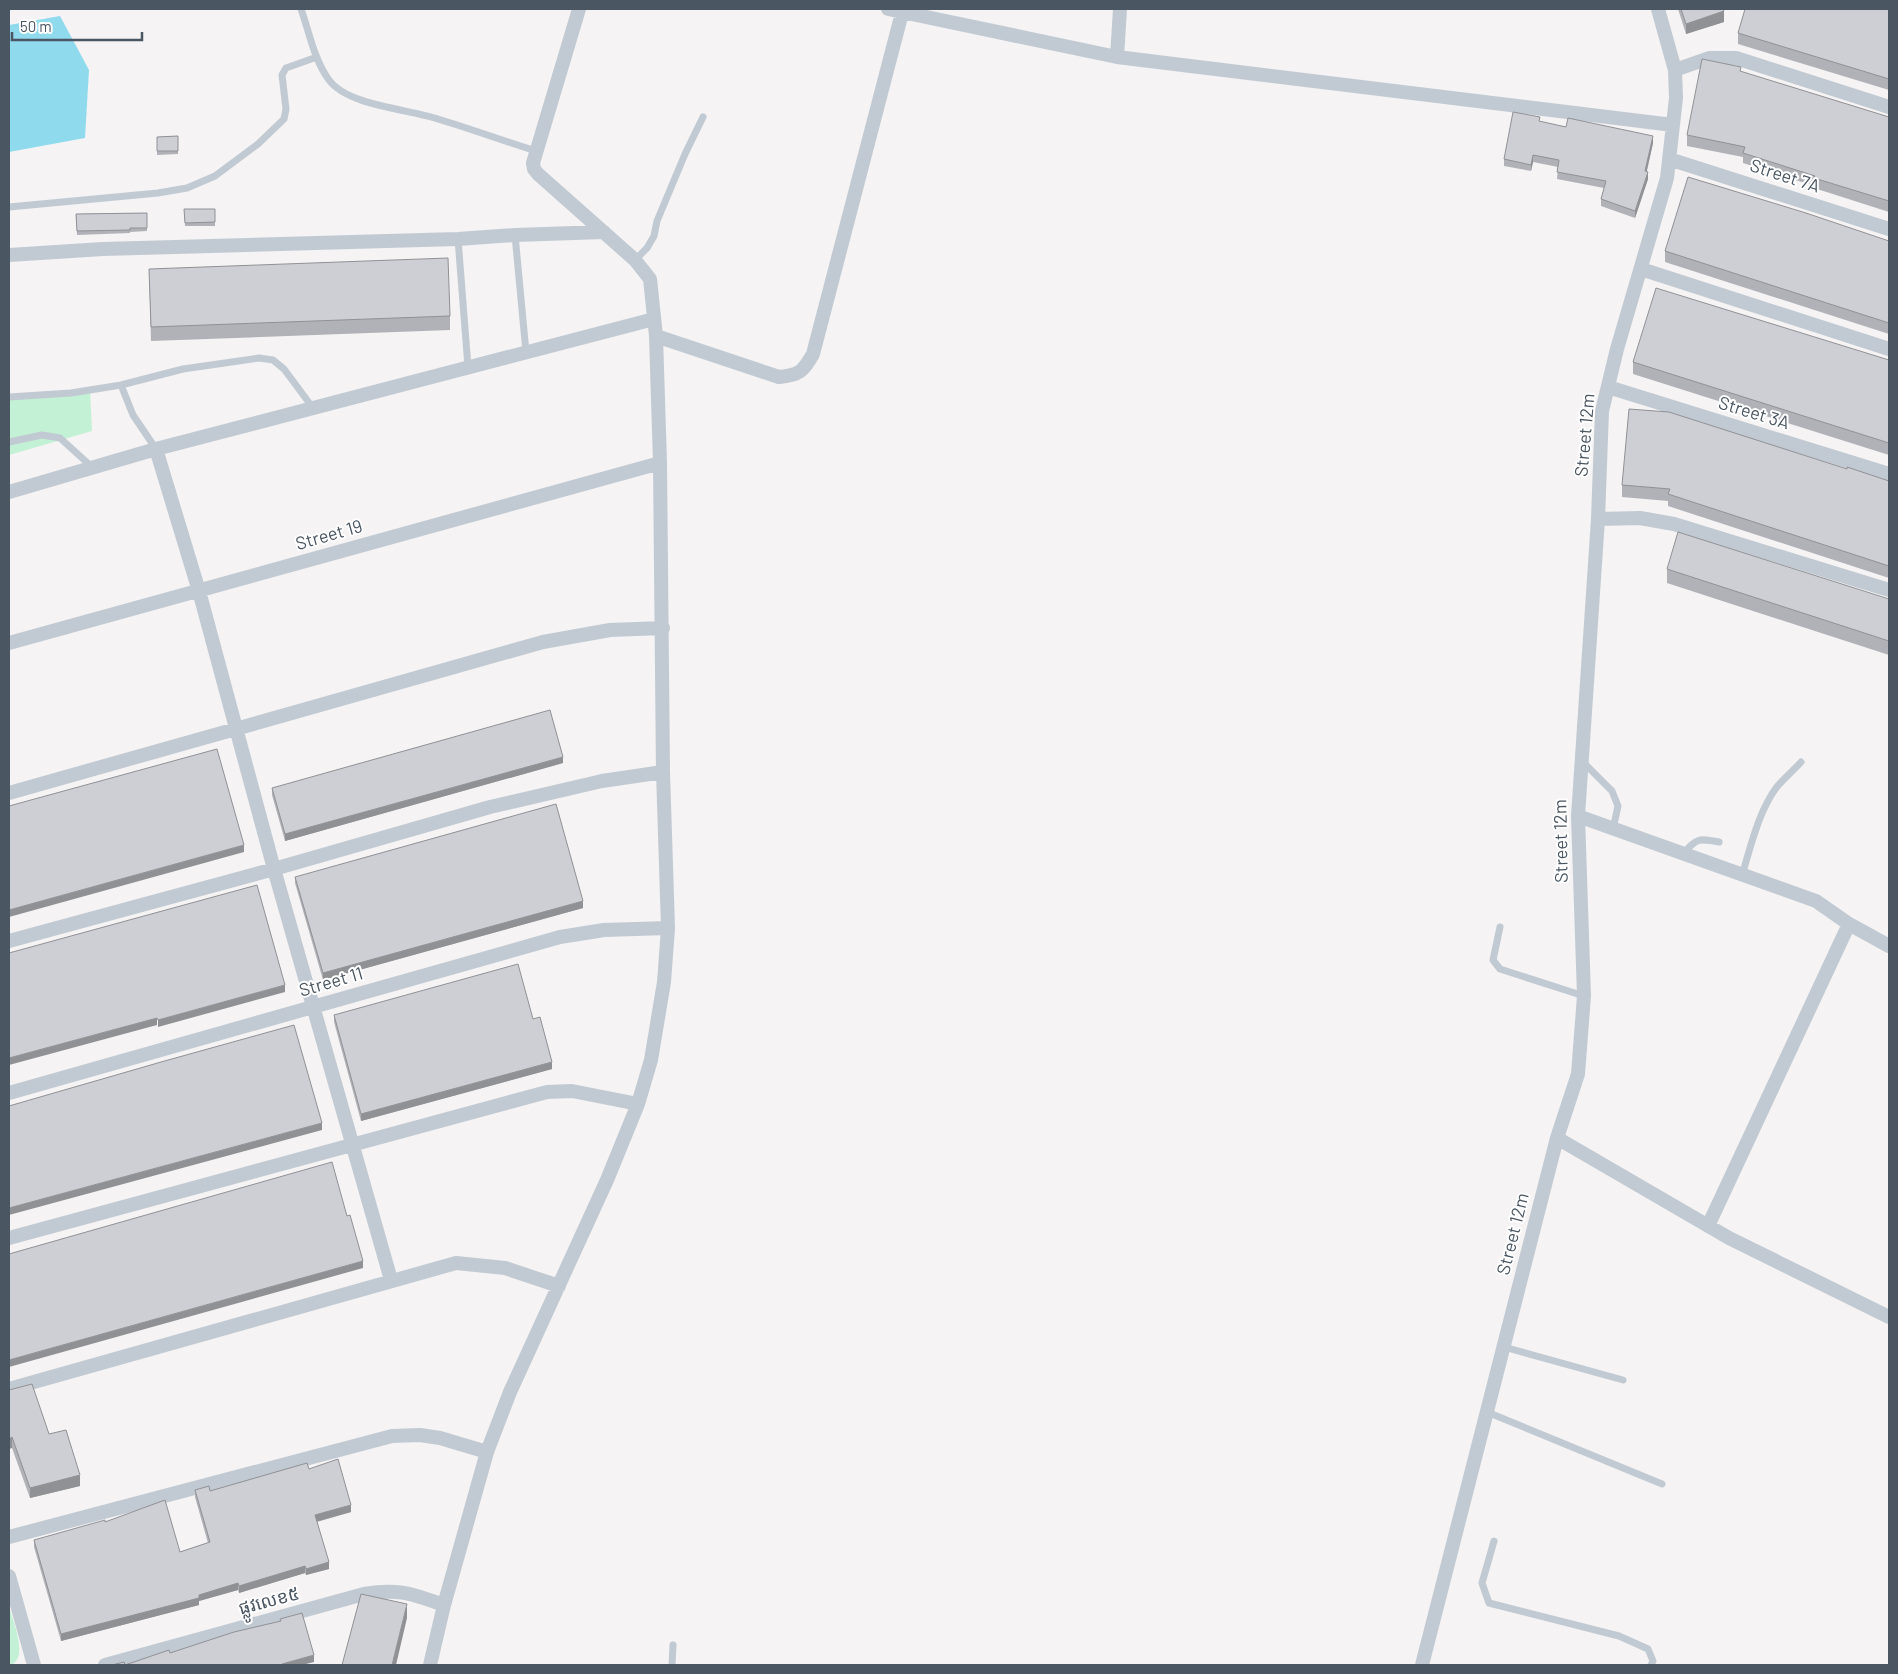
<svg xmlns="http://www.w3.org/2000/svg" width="1898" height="1674" font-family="Barlow,'Noto Sans Khmer',sans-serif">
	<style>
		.green { fill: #c3f1d5 }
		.water { fill: #90daee }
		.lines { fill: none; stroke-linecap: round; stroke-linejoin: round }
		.service { stroke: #c1cad2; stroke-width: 7 }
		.minor { stroke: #c1cad2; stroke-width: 14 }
		.wall { fill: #b0b2b7 }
		.shaded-wall { fill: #909195 }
		.building { fill: #cdcfd5; stroke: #909195 }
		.labels { text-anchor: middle; stroke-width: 4; stroke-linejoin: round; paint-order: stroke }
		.street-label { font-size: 18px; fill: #4a5661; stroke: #fff }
	</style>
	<rect width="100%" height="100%" fill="#f5f3f3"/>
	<path class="green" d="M90,390L92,431L9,455V397Z
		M9,1607C13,1621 30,1661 9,1665Z"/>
	<path class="water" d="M60,16L89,70L85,138L9,152V25Z"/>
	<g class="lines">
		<path class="service" d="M301,9C309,31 314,60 329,80C348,106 409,109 438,119C471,129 504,141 536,151
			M9,207L158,193L187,188L215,176L258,144L284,119L286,109L282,75L286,68L317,57
			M515,235L526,352
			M458,239L468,367
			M635,260L647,248L654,236L657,221L685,154L703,117
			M121,385L133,415L156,449
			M9,397L71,393L121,385L183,369L259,358L273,360L284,369L313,408
			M9,442L42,435L60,438L92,467
			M1582,761L1612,791L1618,806L1613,829
			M1683,854C1697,838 1698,838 1719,842
			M1742,875C1751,846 1758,813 1776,788C1783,779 1793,771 1801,762
			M1500,927L1493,960L1500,969L1584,996
			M1504,1347L1623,1380
			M1487,1412L1662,1484
			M1494,1541L1482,1583L1489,1603L1619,1636L1648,1649L1653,1661L1651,1665
			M672,1665L673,1645"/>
		<path class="minor" d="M888,9L1117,57L1673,125
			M1117,57L1120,9
			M1675,70L1709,58H1736L1889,107
			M1669,159L1889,229
			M9,255L103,249L458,239L515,235L604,232
			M1641,269L1889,349
			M656,336L779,377C799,375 803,372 813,354L903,9
			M1608,387L1889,474
			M156,449L199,591L274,869L391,1280
			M9,492L156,449L654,319
			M1598,519L1640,518L1674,524L1889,590
			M9,643L660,463
			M9,793L543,642L610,630L663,628
			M1578,816L1816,901L1849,924L1889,946
			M9,941L274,869L490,807L602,781L663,772
			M9,1093L560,937L604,930L668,928
			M1557,1138L1729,1238L1889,1317
			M1708,1226L1849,924
			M9,1238L547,1092L572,1091L638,1104
			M9,1389L456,1263L505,1268L559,1286
			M9,1537L392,1436L420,1435L440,1438L487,1452
			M9,1576L34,1665
			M105,1665L364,1594C399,1588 412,1594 444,1605
			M430,1665L444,1605L487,1452L510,1392L607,1180L638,1104L651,1060L664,982L668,928L663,772L660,463L656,336L650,279L635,260L538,174L534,169L533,163L579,9
			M1422,1665L1557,1138L1578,1074L1584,996L1578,816L1598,519L1602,411L1617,349L1667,178L1676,98L1675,70L1658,9"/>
	</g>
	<path class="wall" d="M1678,9H1723L1724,22L1686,34Z
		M1889,9V90L1738,44V33Z
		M1741,72L1889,117V212L1814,188V186L1743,163V157L1687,146V135Z
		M1540,122L1653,143L1647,171L1648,179L1635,218L1601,206V199L1604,188L1557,179L1558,167L1533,162L1531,171L1504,166V159Z
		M178,136V154L157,155V137Z
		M184,209H215V226H185Z
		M147,213V231L130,232V233L77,235L76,214Z
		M1889,241V334L1665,262V251Z
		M149,269L450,316V330L151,341Z
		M1889,360V455L1633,374V362Z
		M1847,469L1889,481V578L1668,506V501L1622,497V485Z
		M1667,569L1889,599V655L1667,583Z
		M563,763L285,841L272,795V788Z
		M295,877L583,908L323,980L295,883Z
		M334,1015L533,1019L552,1069L361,1121L334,1022Z
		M9,1390L49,1434L80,1486L30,1498L12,1448Z
		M309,1469L351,1512L317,1522L329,1569L306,1575L305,1573L239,1593L238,1590L199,1601V1605L61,1641L34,1547V1540L105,1522L180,1552L208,1543L195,1497V1490L210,1491Z"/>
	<path class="shaded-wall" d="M1724,11V22L1686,34V24Z
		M1653,136V143L1645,178V171Z
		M1533,155V162L1531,171V165Z
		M1648,172V179L1635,218V211Z
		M563,757V763L285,841V834Z
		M244,845V852L9,917V910Z
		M583,901V908L323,980V973Z
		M285,985V992L158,1027V1020Z
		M157,1018V1025L9,1065V1058Z
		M552,1062V1069L361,1121V1114Z
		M322,1123V1130L9,1215V1208Z
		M363,1261V1268L9,1367V1360Z
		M12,1437V1448L9,1449V1439Z
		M80,1475V1486L30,1498V1488Z
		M351,1505V1512L315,1522V1515Z
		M329,1562V1569L306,1575V1569Z
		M305,1566V1573L239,1593V1586Z
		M238,1583V1590L199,1601V1605L61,1641V1634Z
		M407,1604V1618L396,1665H392Z
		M314,1655V1662L302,1665H282V1664Z"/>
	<path class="building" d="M1681,9H1723L1724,11L1686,24Z
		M1745,9H1889V79L1738,33Z
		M1702,59L1741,67L1740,71L1889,117V201L1814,178L1815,176L1743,153L1745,147L1687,135Z
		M1513,112L1540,117L1539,121L1566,127L1568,118L1653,136L1645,171L1648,172L1635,211L1601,199L1606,181L1557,172L1559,160L1533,155L1531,165L1504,159Z
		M178,136V151H157V137Z
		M1688,177L1806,213L1889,241V323L1665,251Z
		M184,209H215V222L185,223Z
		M147,213V228H130V230L77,231L76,214Z
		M448,258L450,316L151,327L149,269Z
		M1656,288L1889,360V443L1633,362Z
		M1629,409L1669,412L1847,469V467L1889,481V566L1668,494L1670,489L1622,485Z
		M1678,532L1889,599V641L1667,569Z
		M550,710L563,757L285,834L272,788Z
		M217,749L244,845L9,910V806Z
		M556,804L583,901L323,973L295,877Z
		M257,885L285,985L158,1020L157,1018L9,1058V953Z
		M518,964L533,1019L540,1017L552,1062L361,1114L334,1015Z
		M294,1025L322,1123L9,1208V1106L161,1062Z
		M332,1162L347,1216L350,1215L363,1261L9,1360V1254Z
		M32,1384L49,1434L66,1430L80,1475L30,1488L12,1437L9,1439V1390Z
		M338,1459L351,1505L315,1515L329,1562L306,1569L305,1566L239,1586L238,1583L199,1595V1598L61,1634L34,1540L105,1520V1522L165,1500L180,1552L210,1542L195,1490L209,1486L210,1491L307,1463L309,1469Z
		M361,1594L407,1604L392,1665H342Z
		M302,1613L314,1655L282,1664V1665H112L124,1662L125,1665L169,1650L170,1653L234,1632L281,1621L280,1619Z"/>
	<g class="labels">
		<g class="street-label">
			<text transform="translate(1785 176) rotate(18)" y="6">Street 7A</text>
			<text transform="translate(1754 413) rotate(17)" y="6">Street 3A</text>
			<text transform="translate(1585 435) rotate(-85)" y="6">Street 12m</text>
			<text transform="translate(329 535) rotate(-16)" y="6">Street 19</text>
			<text transform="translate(1561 841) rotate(-91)" y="6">Street 12m</text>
			<text transform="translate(331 982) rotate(-16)" y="6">Street 11</text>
			<text transform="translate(1513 1234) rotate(-76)" y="6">Street 12m</text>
			<text transform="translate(269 1601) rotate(-15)" y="6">ផ្លូវលេខ៥</text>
		</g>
	</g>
	<rect width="1898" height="1674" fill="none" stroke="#4a5661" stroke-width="20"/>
	<path d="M12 32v8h130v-8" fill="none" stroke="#4a5661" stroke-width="2.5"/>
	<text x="20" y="32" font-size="15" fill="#4a5661" stroke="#ffffff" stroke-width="4" paint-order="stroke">50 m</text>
</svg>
